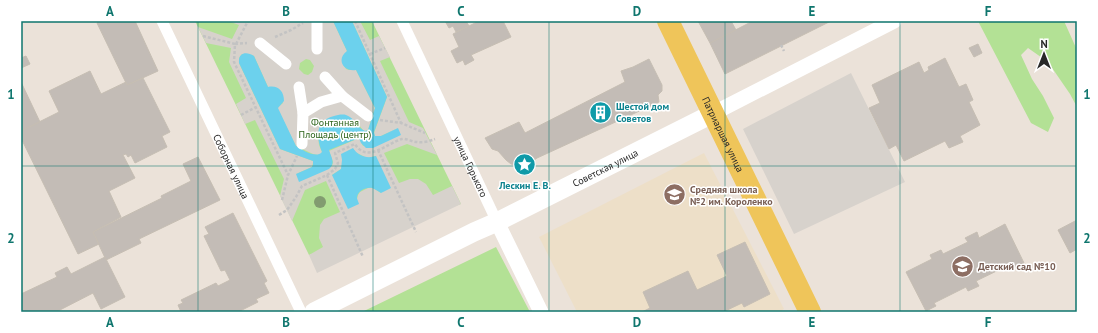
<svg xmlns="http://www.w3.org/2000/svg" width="1098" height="333" font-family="'PT Sans',sans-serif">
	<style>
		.education { fill: #eddfc8 }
		.green { fill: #b3e195 }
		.plaza { fill: #d7d2cc; fill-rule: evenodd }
		.water { fill: #6cd1ed }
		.building { fill: #c3bcb6; stroke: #c6beb3 }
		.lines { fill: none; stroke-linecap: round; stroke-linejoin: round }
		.path { stroke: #c3c3c3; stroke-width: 2.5; stroke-dasharray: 3 2; stroke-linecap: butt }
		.pedestrian { stroke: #fff; stroke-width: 11 }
		.minor { stroke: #fff; stroke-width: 15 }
		.tertiary { stroke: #fff; stroke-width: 19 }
		.primary { stroke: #efc55a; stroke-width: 22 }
		.tree { fill: #829c70 }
		.grid { fill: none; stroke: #0f766e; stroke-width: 1; stroke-opacity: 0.55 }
		.labels { text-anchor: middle; stroke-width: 3; stroke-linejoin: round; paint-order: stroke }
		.culture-label { font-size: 10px; font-weight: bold; fill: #0d838f; stroke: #fff; text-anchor: start }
		.park-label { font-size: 10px; fill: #2c631a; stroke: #fff }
		.street-label { font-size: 10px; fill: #282828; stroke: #fff }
		.education-label { font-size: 10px; font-weight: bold; fill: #785e54; stroke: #fff; text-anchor: start }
		.neatline { fill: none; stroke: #0f766e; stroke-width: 1.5 }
		.grid-label { font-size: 13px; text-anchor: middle; font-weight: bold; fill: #0f766e }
	</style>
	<rect width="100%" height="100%" fill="#ebe2d9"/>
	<path class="education" d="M704,153L784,309L779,312H577L539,237Z"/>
	<path class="green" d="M195,21H372L461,204L309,255Z
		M979,21H1064L1077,50V107L1070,94L1048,62L1028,48L1021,55L1032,79L1043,96L1054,118L1048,132L1031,123L979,23Z
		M496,247L530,312H362Z"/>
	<path class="plaza" d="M228,21H333L347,51L342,60L343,64L346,69L349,70H356L375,108L368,130L365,131L363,130L355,120L318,136L319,145L322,152L321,154L318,155L313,154L296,146L277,108L283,103L268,87L254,56L251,55L242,54L239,58V63L280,149L313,161V163L312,167L296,174L332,166L333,162L329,151L359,138L363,146L398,128L381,136H375L374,134V133L387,97L352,21H360L370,40L379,36L390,57L380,61L409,122L423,128L437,155L407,144L384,153L399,183L410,179H418L426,184L433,195L452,186L461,204L317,273L309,255L323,247L319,238L320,225L324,219L340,212L326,181L305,190L292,221L280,196L284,179L255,120L245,124L236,104L246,98L229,62L231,48L206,43L198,27L232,39L239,25ZM306,59L310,60L314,66L312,72L308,75L304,74L299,69L300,63ZM355,152L367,158L376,156L381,193L373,188H368L360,192L358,195L357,199L332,175L341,169L342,165V157Z
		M851,73L905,182L794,234L743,129Z"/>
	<path class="water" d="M333,21H352L387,97L374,132L375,136H381L398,128L401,135L373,148H366L361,143L359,138L329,150C331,157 336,163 329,169L299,182L296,174L312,167L313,165V161L280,149L239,63C238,53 246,51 254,56L268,87C278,85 284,91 284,101L278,108L296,146C303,150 316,159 322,152C316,137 315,121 334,116C337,115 343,114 346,115C355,118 357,128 365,131L368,130L375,108L356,70C343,72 336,59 347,51Z
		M353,148C358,156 367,159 376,156L391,188L381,193C378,191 375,189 372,188C366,187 357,191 357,198C357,199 359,203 359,204L348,209L332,175L341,169L342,160L341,154Z"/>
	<path class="building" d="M100,21H135L158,71L127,85L97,23Z
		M445,21H466L469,26L456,32L453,26L449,28Z
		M479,21H503L511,37L471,55L474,60L465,65L463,60L457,63L451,51L459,47L453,34Z
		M698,21H731L736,30L710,43Z
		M753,21H831L725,74L710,43Z
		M978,44L982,53L974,57L969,48Z
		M26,56L30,64L21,68V58Z
		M945,58L959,87L966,84L973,100L969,102L980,125L960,136L963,142L949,148L945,141L904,161L896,145L889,149L869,108L880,103L872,85L919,62L924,73L929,70L928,67Z
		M649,59L662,85V91L658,95L659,102L537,158L530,163L520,166L511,164L506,160L498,151L492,149L485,138L519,122L525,133L625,82L621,71L633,67Z
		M90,71L101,94L126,82L127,85L143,78L170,132L162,136L167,147L135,163L131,155L128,157L126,154L123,155L135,178L109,191L121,217L93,232L99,244L78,254L21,138V131L59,112L49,91Z
		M21,82L40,122L21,131Z
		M198,157L220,200L139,239L141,243L106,260L93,232L162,198L161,196L191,181L183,164Z
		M233,213L267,281L264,283L269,293L256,299L258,302L238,312H181L178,305L183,303L181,300L216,283L218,286L230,280L225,270L221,271L204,236L209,234L205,227Z
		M1077,220V249L1070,253L1058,230Z
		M1005,224L1024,263L1013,268L1011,264L976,281L979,286L968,291L966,287L934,303L936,306L926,311L906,272L932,259L930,255L941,250L943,254L968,242L965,238L977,232L979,238Z
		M745,242L770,294L744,307L742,303L723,312H642L650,308L643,292L688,271L697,290L727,276L717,255Z
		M105,257L125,297L101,309L93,293L56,312H21V294L57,277L55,273L67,267L71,274Z"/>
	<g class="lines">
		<path class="path" d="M355,21L401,123
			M203,36L235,44L234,62L288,175
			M275,37L291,30L303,23
			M235,44L247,43
			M236,44L248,21
			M781,45L784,51
			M370,54L385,48
			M241,115L256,107
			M380,120L401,123L425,133
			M378,150L416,232
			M327,175L363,257
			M282,200L288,175L297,156
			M279,215L287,210L296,197L302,186L327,175L335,169L338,163L335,153L355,144C367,164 387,143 402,139C406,138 412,142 417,142C423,143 430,141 435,139"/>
		<g class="pedestrian">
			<path id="s1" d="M162,21L301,312"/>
			<path id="s2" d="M402,21L497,222"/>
			<path d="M260,43L286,64"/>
			<path d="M317,49V21"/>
			<path d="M325,77L342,96"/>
			<path d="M299,87L303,113"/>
			<path d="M302,144L303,113L321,102L342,96L368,116"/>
		</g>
		<path class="minor" d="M714,113L894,21
			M497,222L541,312"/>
		<path class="tertiary" id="s3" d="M314,312L474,232L497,222L714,113"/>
		<path class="primary" id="s4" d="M668,21L810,312"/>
	</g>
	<circle class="tree" cx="320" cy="202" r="6"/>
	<path class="grid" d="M198,21V312M373,21V312M549,21V312M725,21V312M900,21V312M21,166H1077"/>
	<defs>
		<symbol id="building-disc" viewBox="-11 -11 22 22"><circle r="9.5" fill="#0f9aa8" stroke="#fff"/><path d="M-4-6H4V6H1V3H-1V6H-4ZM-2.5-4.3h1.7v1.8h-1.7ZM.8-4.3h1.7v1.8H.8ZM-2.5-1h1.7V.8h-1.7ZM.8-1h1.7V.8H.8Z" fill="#fff"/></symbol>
		<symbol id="sight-disc" viewBox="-11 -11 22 22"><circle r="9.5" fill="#0f9aa8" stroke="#fff"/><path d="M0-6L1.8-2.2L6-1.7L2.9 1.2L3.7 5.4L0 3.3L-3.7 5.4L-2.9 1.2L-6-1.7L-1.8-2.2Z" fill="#fff"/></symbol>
		<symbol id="school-disc" viewBox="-11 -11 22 22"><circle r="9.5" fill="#8d6e63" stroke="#fff"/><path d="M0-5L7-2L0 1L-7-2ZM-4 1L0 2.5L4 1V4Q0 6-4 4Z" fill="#fff"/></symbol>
	</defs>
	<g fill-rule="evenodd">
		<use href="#building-disc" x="588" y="100" width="25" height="25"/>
		<use href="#sight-disc" x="512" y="152" width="25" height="25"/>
		<use href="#school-disc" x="662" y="182" width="25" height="25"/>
		<use href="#school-disc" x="950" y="254" width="25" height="25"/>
	</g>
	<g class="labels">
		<g class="culture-label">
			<text x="616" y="110">Шестой дом<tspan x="616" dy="12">Советов</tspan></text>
			<text x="525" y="189" text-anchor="middle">Лескин Е. В.</text>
		</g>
		<g class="park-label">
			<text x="335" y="126">Фонтанная<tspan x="335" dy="12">Площадь (центр)</tspan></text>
		</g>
		<g class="street-label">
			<text dy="4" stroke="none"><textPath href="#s4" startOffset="126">Патриаршая улица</textPath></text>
			<text dy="4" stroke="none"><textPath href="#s1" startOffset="161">Соборная улица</textPath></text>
			<text dy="4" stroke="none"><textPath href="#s2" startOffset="161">улица Горького</textPath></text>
			<text dy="4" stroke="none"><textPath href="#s3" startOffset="325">Советская улица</textPath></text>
		</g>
		<g class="education-label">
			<text x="690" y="193">Средняя школа<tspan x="690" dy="12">№2 им. Короленко</tspan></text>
			<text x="978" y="270">Детский сад №10</text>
		</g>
	</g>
	<rect width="1098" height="333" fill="none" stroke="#ffffff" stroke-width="44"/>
	<g transform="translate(1044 54)" stroke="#ffffff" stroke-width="3" paint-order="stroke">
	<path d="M0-3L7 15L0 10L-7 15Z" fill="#282828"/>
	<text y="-6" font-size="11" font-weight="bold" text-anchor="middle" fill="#282828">N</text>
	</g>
	<rect x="22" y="22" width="1054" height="289" class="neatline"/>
	<g class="grid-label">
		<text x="110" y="16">A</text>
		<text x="286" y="16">B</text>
		<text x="461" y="16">C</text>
		<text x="637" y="16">D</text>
		<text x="812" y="16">E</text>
		<text x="988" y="16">F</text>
		<text x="11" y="99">1</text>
		<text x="1087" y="99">1</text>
		<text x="11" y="243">2</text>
		<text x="1087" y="243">2</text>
		<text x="110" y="327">A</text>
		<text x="286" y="327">B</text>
		<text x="461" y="327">C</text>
		<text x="637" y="327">D</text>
		<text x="812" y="327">E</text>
		<text x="988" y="327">F</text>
	</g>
</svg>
